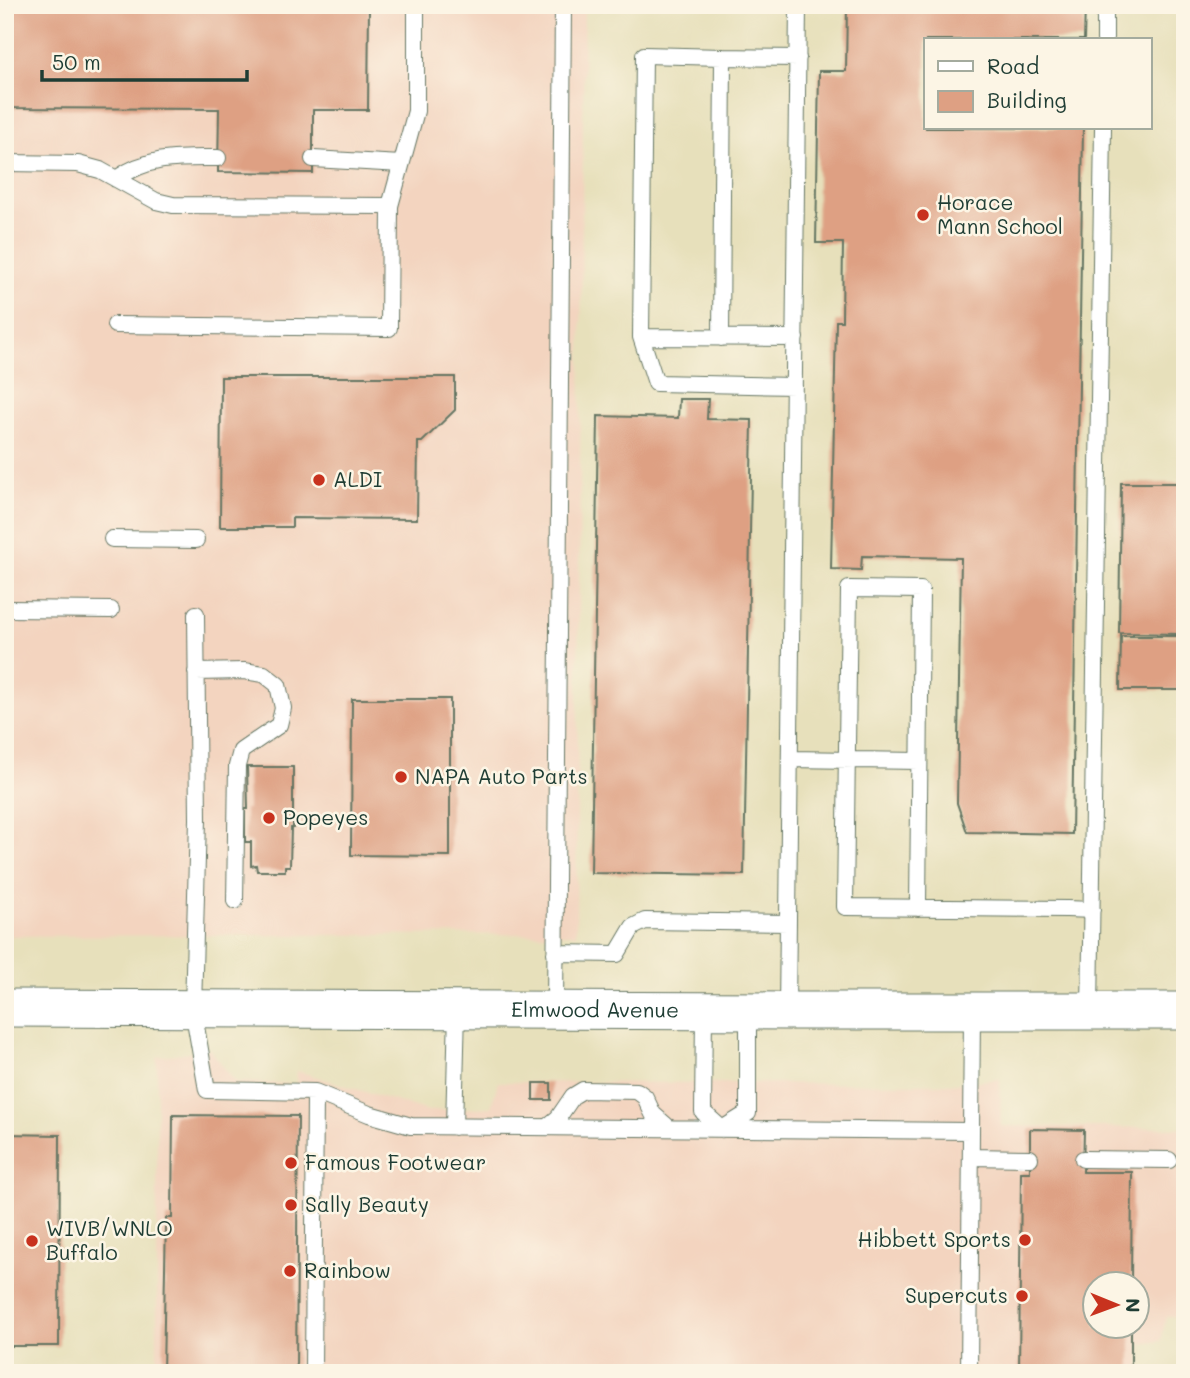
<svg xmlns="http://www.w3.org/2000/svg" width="1190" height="1378" font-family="Mali,sans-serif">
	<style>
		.built { fill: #f3d4bf; fill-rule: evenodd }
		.building { fill: #dea083 }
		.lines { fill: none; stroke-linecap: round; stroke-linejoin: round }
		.service-casing { stroke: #657663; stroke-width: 18 }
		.tertiary-casing { stroke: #657663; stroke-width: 39 }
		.service { stroke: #fff; stroke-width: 16 }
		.tertiary { stroke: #fff; stroke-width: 37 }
		.poi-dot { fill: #c8321e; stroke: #fcf5e5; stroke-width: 2.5 }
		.labels { text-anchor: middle; stroke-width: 5; stroke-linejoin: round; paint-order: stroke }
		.poi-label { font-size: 21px; fill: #1f3d34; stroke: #fcf5e5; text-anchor: start }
		.street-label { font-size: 21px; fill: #1f3d34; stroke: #fcf5e5 }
	</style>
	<rect width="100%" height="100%" fill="#fcf5e5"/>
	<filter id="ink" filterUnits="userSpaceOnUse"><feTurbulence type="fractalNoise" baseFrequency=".0143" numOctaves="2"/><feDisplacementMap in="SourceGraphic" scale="14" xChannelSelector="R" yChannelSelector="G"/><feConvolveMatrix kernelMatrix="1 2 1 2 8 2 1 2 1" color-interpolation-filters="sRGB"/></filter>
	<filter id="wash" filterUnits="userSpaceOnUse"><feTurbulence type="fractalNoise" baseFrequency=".00686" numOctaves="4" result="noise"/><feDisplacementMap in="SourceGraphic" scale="28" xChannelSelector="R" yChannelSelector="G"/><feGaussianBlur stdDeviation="1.57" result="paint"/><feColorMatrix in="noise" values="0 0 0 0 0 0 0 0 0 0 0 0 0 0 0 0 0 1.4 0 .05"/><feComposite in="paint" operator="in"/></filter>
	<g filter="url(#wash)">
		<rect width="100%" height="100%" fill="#e7e0bb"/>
		<path class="built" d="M5,5H584L576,934L5,936Z
			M210,1049L235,1082L296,1084L297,1071L428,1111L491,1107L498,1082L948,1084L1000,1079L1001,1126L1185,1128V1317H1166L1161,1341L1141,1344L1140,1373H157V1057ZM1096,1284H1138V1326H1096Z"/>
		<g id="blocks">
			<path class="building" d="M5,5H369L368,110H313V173L218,172L219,109L5,108Z
				M847,5H1085L1084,40H926V128H1083L1072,834L967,832L957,803L961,558L862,556L861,570L831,569L836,321H842L843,243H816L819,71H846Z
				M221,377H455V410L422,442H418L417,519L292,518V527H220Z
				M679,399H708L707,419L752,420L744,875L591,873L598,416L678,418Z
				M1121,483H1185V531H1181L1180,634L1119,633Z
				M1121,636H1185V690H1120Z
				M352,699H450V856L351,855Z
				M247,767H293V828H291L290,866H285V871H257L256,865L251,866V842H245V809H248Z
				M533,1083H551V1100H533Z
				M173,1115L298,1116L296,1373H163L166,1218H172Z
				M1030,1129L1084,1130L1083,1172H1132L1131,1284H1096V1326H1131V1373H1019L1021,1172H1030Z
				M5,1134L60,1135L59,1346H5Z"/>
		</g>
	</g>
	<g filter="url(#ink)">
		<use href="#blocks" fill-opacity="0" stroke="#657663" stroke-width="2"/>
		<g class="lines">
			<defs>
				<path id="service" d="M1105,40V5
					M723,57L798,58
					M313,159L401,164
					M5,163L78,164L100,170L156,201L173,205L390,206
					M116,179C149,156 179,158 218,158
					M115,325L389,328L390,206L416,111V5
					M641,337L656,383L794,386
					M721,338L723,57L644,55L641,337L795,338
					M112,539L196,540
					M5,609L111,610
					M196,614L198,819L193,1009L207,1090L315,1092L369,1114L411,1126L971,1131
					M196,672L244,671L264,674L278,685L283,708L279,725L241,751L237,766L235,901
					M790,759L919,761
					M918,908L921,590L849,589L845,907L1067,909L1092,910
					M555,953L617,954L633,927L645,921L788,923
					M555,1010L563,5
					M704,1011L703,1112L722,1129L748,1113V1011
					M787,1011L798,5
					M1090,1011L1103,128
					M454,1127L457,1010
					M547,1127L558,1118L573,1096L583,1090L637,1091L645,1097L653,1114L669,1128
					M971,1157L1030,1158
					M1083,1159L1169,1160
					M313,1373L315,1092
					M969,1373L972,1012"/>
				<g id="tertiary">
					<path id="s1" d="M5,1008L787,1011H1185"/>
				</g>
			</defs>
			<use href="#service" class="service-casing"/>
			<use href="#tertiary" class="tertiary-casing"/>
			<use href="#service" class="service"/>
			<use href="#tertiary" class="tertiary"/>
		</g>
	</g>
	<g class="poi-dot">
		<circle cx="923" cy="215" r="7"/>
		<circle cx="319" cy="480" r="7"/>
		<circle cx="401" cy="777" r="7"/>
		<circle cx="269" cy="818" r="7"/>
		<circle cx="291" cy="1163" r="7"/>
		<circle cx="291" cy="1205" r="7"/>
		<circle cx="1025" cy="1240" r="7"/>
		<circle cx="32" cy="1241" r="7"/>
		<circle cx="290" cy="1271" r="7"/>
		<circle cx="1022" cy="1296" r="7"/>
	</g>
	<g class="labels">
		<g class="poi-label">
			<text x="937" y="210">Horace<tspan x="937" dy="24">Mann School</tspan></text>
			<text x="333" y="487">ALDI</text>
			<text x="415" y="784">NAPA Auto Parts</text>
			<text x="283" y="825">Popeyes</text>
			<text x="305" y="1170">Famous Footwear</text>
			<text x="305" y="1212">Sally Beauty</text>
			<text x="46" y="1236">WIVB/WNLO<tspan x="46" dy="24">Buffalo</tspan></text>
			<text x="1011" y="1247" text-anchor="end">Hibbett Sports</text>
			<text x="304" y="1278">Rainbow</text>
			<text x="1008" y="1303" text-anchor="end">Supercuts</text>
		</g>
		<g class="street-label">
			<text dy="7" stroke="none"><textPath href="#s1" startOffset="590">Elmwood Avenue</textPath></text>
		</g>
	</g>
	<rect width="1190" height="1378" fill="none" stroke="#fcf5e5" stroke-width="28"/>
	<rect x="924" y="38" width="228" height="91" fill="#fcf5e5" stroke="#a4ab9e" stroke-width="2"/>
	<rect x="938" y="61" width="35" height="10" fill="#ffffff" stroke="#a4ab9e" stroke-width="2"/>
	<text x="987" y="74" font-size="21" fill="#1f3d34">Road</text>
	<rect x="938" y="91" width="35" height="21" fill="#dea083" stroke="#a4ab9e" stroke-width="2"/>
	<text x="987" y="108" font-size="21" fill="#1f3d34">Building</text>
	<g transform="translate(1116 1305) rotate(91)"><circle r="33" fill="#fcf5e5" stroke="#a4ab9e" stroke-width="2"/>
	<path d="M0-5L12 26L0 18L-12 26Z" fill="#c8321e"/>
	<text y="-10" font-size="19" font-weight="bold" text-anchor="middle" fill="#1f3d34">N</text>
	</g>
	<path d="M42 70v10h205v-10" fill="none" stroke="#1f3d34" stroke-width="3.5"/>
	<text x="52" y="70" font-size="21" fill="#1f3d34" stroke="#fcf5e5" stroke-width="5" paint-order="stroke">50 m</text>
</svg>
